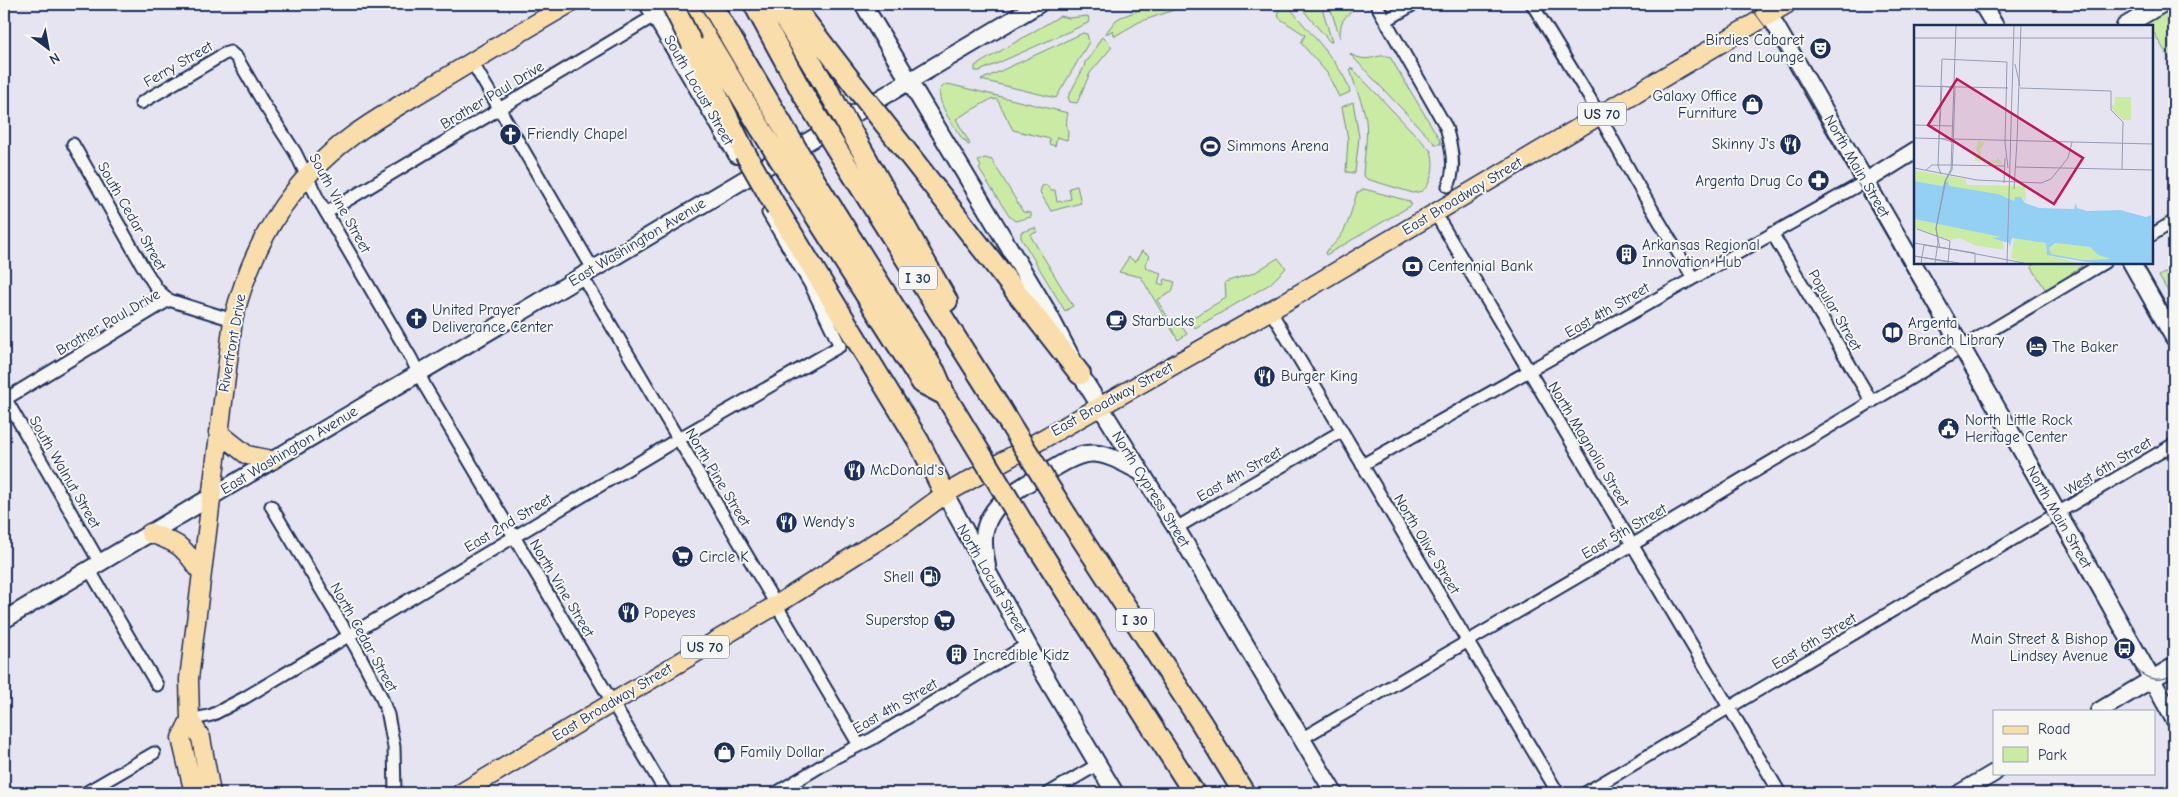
<svg xmlns="http://www.w3.org/2000/svg" width="2178" height="797" font-family="'Comic Neue',sans-serif">
	<style>
		.green { fill: #c9eba4; stroke: #728d81 }
		.lines { fill: none; stroke-linecap: round; stroke-linejoin: round }
		.street-casing { stroke: #1b2f5e; stroke-width: 15 }
		.secondary-casing { stroke: #1b2f5e; stroke-width: 20 }
		.primary-casing { stroke: #1b2f5e; stroke-width: 21 }
		.highway-casing { stroke: #1b2f5e; stroke-width: 24 }
		.street { stroke: #f6f6f2; stroke-width: 11 }
		.secondary { stroke: #f6f6f2; stroke-width: 16 }
		.primary { stroke: #f9ddab; stroke-width: 18 }
		.highway { stroke: #f9ddab; stroke-width: 20 }
		.tram { stroke: #1b2f5e; stroke-width: 1 }
		.highway-bridge-casing { stroke: #1b2f5e; stroke-width: 24; stroke-linecap: butt }
		.highway-bridge { stroke: #f9ddab; stroke-width: 20 }
		.labels { text-anchor: middle; stroke-width: 4; stroke-linejoin: round; paint-order: stroke }
		.shield { fill: #f6f6f2; stroke: #5d6b8a; stroke-width: 1 }
		.shield-label { font-size: 14px; font-weight: bold; fill: #1b2f5e }
		.poi-label { font-size: 15px; fill: #1b2f5e; stroke: #f6f6f2; text-anchor: start }
		.street-label { font-size: 15px; fill: #1b2f5e; stroke: #f6f6f2 }
		.inset-road { fill: none; stroke: #959cb6; stroke-width: 1 }
		.view { fill: #c2185b; fill-opacity: 0.15; stroke: #c2185b; stroke-width: 2.5 }
		.inset-edge { fill: none; stroke: #1b2f5e; stroke-width: 2.5 }
	</style>
	<rect width="100%" height="100%" fill="#e6e4f0"/>
	<filter id="ink" filterUnits="userSpaceOnUse"><feTurbulence type="fractalNoise" baseFrequency=".02" numOctaves="2"/><feDisplacementMap in="SourceGraphic" scale="10" xChannelSelector="R" yChannelSelector="G"/><feConvolveMatrix kernelMatrix="1 2 1 2 8 2 1 2 1" color-interpolation-filters="sRGB"/></filter>
	<g filter="url(#ink)">
		<path class="green" d="M1156,4H1177V9L1139,22L1115,36L1112,31L1105,34L1116,20L1121,17Z
			M1298,4H1321L1332,42H1330Z
			M1329,4H1356C1348,19 1340,14 1340,38Z
			M2168,4H2174V66L2152,30V26H2149L2144,18Z
			M1283,6L1290,8C1305,28 1346,69 1350,92L1339,97L1327,73L1301,43L1305,35L1279,18L1278,11Z
			M1060,16L1069,18L1088,16L1089,20L1088,23L980,71H975V66Z
			M1083,33L1087,34L1089,42L1056,98L981,80Z
			M1103,37L1112,47L1090,73L1077,103L1070,102L1068,97L1084,67L1085,62L1089,59L1101,38Z
			M1350,54C1371,65 1376,52 1390,57L1440,140L1441,144H1435Z
			M1350,68H1352L1431,151C1435,163 1433,183 1422,191L1413,193L1367,179L1363,175C1364,156 1368,139 1366,120C1363,102 1354,86 1350,68Z
			M948,84L1068,113C1064,127 1070,129 1067,140L1057,137L1055,146L1049,144L1050,139L1013,130L997,99L994,100L993,98L956,119L970,144L968,145L965,140H963C956,129 925,89 948,84Z
			M1353,102L1359,137L1355,173L1346,172L1348,139L1342,107Z
			M985,158L992,160L1023,212L1031,213V217L1015,221L1009,216L979,169L981,167L978,161Z
			M1045,185H1047L1050,190H1055L1057,202L1071,199L1069,188L1077,186L1081,203L1051,211L1040,192L1042,186Z
			M1364,189L1409,201L1412,205L1326,255L1325,252C1348,234 1348,220 1357,193Z
			M1035,228L1037,232L1030,235L1073,306L1065,311L1021,238V232Z
			M1142,251L1150,256L1145,264L1146,268L1161,273L1158,283L1163,285L1165,279L1175,282L1172,292L1157,300L1174,327L1180,324L1187,334L1178,340L1141,277L1119,272L1129,257L1135,262Z
			M1278,258L1286,268L1270,284L1195,328L1190,319L1226,298L1225,282L1254,273Z
			M2038,262L2080,263L2082,266L2072,272L2069,279L2049,289H2045L2031,266Z
			M2174,268V302L2159,276Z"/>
		<g class="lines">
			<defs>
				<path id="street" d="M1376,4L1446,127C1451,144 1457,169 1448,186
					M1532,4L1589,97L1636,182L1693,278
					M1387,20L1414,4
					M472,62L593,269
					M141,103L224,54L230,52L237,58L265,106L295,152L318,199L411,358L426,388L666,793
					M73,144L142,265L157,289L169,300
					M326,213L674,4
					M1435,213L1780,793
					M1772,233L1872,402
					M2152,235L2174,221
					M582,276L859,745
					M1270,310L1558,793
					M4,396L100,563
					M4,400L169,300L233,320
					M1362,465L1866,181
					M271,506L356,648L381,696L388,715L394,747L395,793
					M1176,528L1342,431
					M89,569L157,685
					M190,720L212,715L246,697L678,439L840,346L811,286L768,213
					M1301,739L1632,545L2105,262
					M85,793L154,753
					M776,793L836,757L872,739L1028,644
					M1049,793L1097,765
					M1585,793L2174,444"/>
				<path id="secondary" d="M648,4L737,155
					M863,4L1046,309L1080,374L1176,528L1334,793
					M1763,4L2086,562L2174,719
					M1982,4L1995,26
					M2125,26L2162,4
					M1866,181L1916,150
					M2131,262L2174,338
					M945,494L1041,669L1115,793
					M987,566C986,558 984,551 984,543C982,505 1021,487 1049,471C1060,465 1074,455 1087,454C1105,451 1125,464 1141,472
					M4,620L1039,4
					M2099,711L2174,666
					M1960,793L1994,773"/>
				<path id="primary" d="M218,432L247,455L272,460
					M150,533C181,544 182,546 201,572
					M190,720L181,738L194,793
					M211,793L201,738L190,720L189,679L233,320C252,245 288,183 352,136C378,117 407,101 435,84C480,57 524,30 569,4
					M461,793L776,605L906,523L945,494L1280,305L1787,4"/>
				<path id="highway" d="M686,4L761,129
					M711,4L779,119
					M754,4L803,94
					M776,4L829,92
					M792,4L855,86
					M692,44L745,153
					M855,138L947,301
					M836,148L1000,408
					M910,156L1080,374
					M815,181L935,372L945,395L965,428
					M799,190L922,383L945,395
					M777,209L919,442L945,494
					M1067,516L1202,724L1244,793
					M1032,538L1194,793"/>
			</defs>
			<use href="#street" class="street-casing"/>
			<use href="#secondary" class="secondary-casing"/>
			<use href="#primary" class="primary-casing"/>
			<use href="#highway" class="highway-casing"/>
			<use href="#street" class="street"/>
			<use href="#secondary" class="secondary"/>
			<use href="#primary" class="primary"/>
			<use href="#highway" class="highway"/>
			<path class="tram" d="M1748,4L1776,41L2135,667C2146,681 2159,682 2174,675
				M1993,4L2006,26
				M2142,262L2174,318"/>
			<defs>
				<path id="highway-bridge" d="M672,4L692,44
					M855,86L910,156
					M829,92L855,138
					M803,94L836,148
					M779,119L815,181
					M761,129L799,190
					M745,153L777,209
					M1000,408L1067,516
					M965,428L1032,538"/>
			</defs>
			<use href="#highway-bridge" class="highway-bridge-casing"/>
			<use href="#highway-bridge" class="highway-bridge"/>
		</g>
	</g>
	<defs>
		<symbol id="theatre-disc" viewBox="-11 -11 22 22"><circle r="9.5" fill="#1b2f5e" stroke="#f6f6f2"/><path d="M-5-5.5Q0-4 5-5.5V0Q5 5 0 6Q-5 5-5 0ZM-3.3-2.5H-1v1.5H-3.3ZM1-2.5H3.3v1.5H1ZM-2.8 1Q0 5.5 2.8 1Z" fill="#fff"/></symbol>
		<symbol id="shop-disc" viewBox="-11 -11 22 22"><circle r="9.5" fill="#1b2f5e" stroke="#f6f6f2"/><path d="M-5-2.5h2.3a2.7 3.5 0 0 1 5.4 0H5L5.5 6h-11ZM-1.5-2.5h3a1.5 2.3 0 0 0-3 0Z" fill="#fff"/></symbol>
		<symbol id="church-disc" viewBox="-11 -11 22 22"><circle r="9.5" fill="#1b2f5e" stroke="#f6f6f2"/><path d="M-1.2-6h2.4v3.5h3.3v2.4h-3.3V6h-2.4V-.1h-3.3v-2.4h3.3Z" fill="#fff"/></symbol>
		<symbol id="restaurant-disc" viewBox="-11 -11 22 22"><circle r="9.5" fill="#1b2f5e" stroke="#f6f6f2"/><path d="M-5-6h1v4h1v-4h1v4h1v-4h1v5L-1.5 .5V6h-2V.5L-5-1ZM5-6V6H3V1.5H1.5Q1.5-4 5-6Z" fill="#fff"/></symbol>
		<symbol id="stadium-disc" viewBox="-11 -11 22 22"><circle r="9.5" fill="#1b2f5e" stroke="#f6f6f2"/><path d="M0-5a6.5 5 0 1 0 0 10a6.5 5 0 1 0 0-10ZM-3.5-1.8h7v3.6h-7Z" fill="#fff"/></symbol>
		<symbol id="pharmacy-disc" viewBox="-11 -11 22 22"><circle r="9.5" fill="#1b2f5e" stroke="#f6f6f2"/><path d="M-2-6h4v4h4v4h-4v4h-4v-4h-4v-4h4Z" fill="#fff"/></symbol>
		<symbol id="building-disc" viewBox="-11 -11 22 22"><circle r="9.5" fill="#1b2f5e" stroke="#f6f6f2"/><path d="M-4-6H4V6H1V3H-1V6H-4ZM-2.5-4.3h1.7v1.8h-1.7ZM.8-4.3h1.7v1.8H.8ZM-2.5-1h1.7V.8h-1.7ZM.8-1h1.7V.8H.8Z" fill="#fff"/></symbol>
		<symbol id="bank-disc" viewBox="-11 -11 22 22"><circle r="9.5" fill="#1b2f5e" stroke="#f6f6f2"/><path d="M-6-4H6V4H-6ZM0-2.3a2.3 2.3 0 1 0 0 4.6a2.3 2.3 0 1 0 0-4.6Z" fill="#fff"/></symbol>
		<symbol id="cafe-disc" viewBox="-11 -11 22 22"><circle r="9.5" fill="#1b2f5e" stroke="#f6f6f2"/><path d="M-5.5-4.5H6V0H3Q3 3.5 0 3.5H-2.5Q-5.5 3.5-5.5 0ZM3-3.2v2h1.7v-2ZM-6 4.5H4V6H-6Z" fill="#fff"/></symbol>
		<symbol id="library-disc" viewBox="-11 -11 22 22"><circle r="9.5" fill="#1b2f5e" stroke="#f6f6f2"/><path d="M-6-4Q-3-5.5-.7-3.5V5Q-3 3-6 4ZM6-4Q3-5.5 .7-3.5V5Q3 3 6 4Z" fill="#fff"/></symbol>
		<symbol id="hotel-disc" viewBox="-11 -11 22 22"><circle r="9.5" fill="#1b2f5e" stroke="#f6f6f2"/><path d="M-6-4.5h1.5V1H6V5H4.5V3h-9V5H-6ZM-4 0a1.8 1.8 0 1 1 3.6 0ZM.5 0V-2.5h3Q6-2.5 6 0Z" fill="#fff"/></symbol>
		<symbol id="civic-disc" viewBox="-11 -11 22 22"><circle r="9.5" fill="#1b2f5e" stroke="#f6f6f2"/><path d="M-.6-6.5H3V-4.5H.6V-3L4-1V1h2V6H-6V1h2V-1L-.6-3ZM-1.2 2.5V6h2.4V2.5Z" fill="#fff"/></symbol>
		<symbol id="supermarket-disc" viewBox="-11 -11 22 22"><circle r="9.5" fill="#1b2f5e" stroke="#f6f6f2"/><path d="M-6-5.5h2.5l.6 2H6L4.5 2H-2.5L-4.4-4H-6ZM-1.5 3.2a1.3 1.3 0 1 0 .1 0ZM3 3.2a1.3 1.3 0 1 0 .1 0Z" fill="#fff"/></symbol>
		<symbol id="fuel-disc" viewBox="-11 -11 22 22"><circle r="9.5" fill="#1b2f5e" stroke="#f6f6f2"/><path d="M-5.5-6h7V0h2V4h1.3V-2.5L3-4.5l.8-.8L6-3V5H2.5V1h-1V6h-7ZM-4.2-4.7v3.2H.2V-4.7Z" fill="#fff"/></symbol>
		<symbol id="bus-disc" viewBox="-11 -11 22 22"><circle r="9.5" fill="#1b2f5e" stroke="#f6f6f2"/><path d="M-5-6H5V4H4V6H2V4H-2V6H-4V4H-5ZM-3.5-4V0h7V-4ZM-3.5 1.2v1.5H-2V1.2ZM2 1.2v1.5H3.5V1.2Z" fill="#fff"/></symbol>
	</defs>
	<g fill-rule="evenodd">
		<use href="#theatre-disc" x="1808" y="36" width="25" height="25"/>
		<use href="#shop-disc" x="1740" y="92" width="25" height="25"/>
		<use href="#church-disc" x="498" y="122" width="25" height="25"/>
		<use href="#restaurant-disc" x="1778" y="132" width="25" height="25"/>
		<use href="#stadium-disc" x="1198" y="134" width="25" height="25"/>
		<use href="#pharmacy-disc" x="1806" y="168" width="25" height="25"/>
		<use href="#building-disc" x="1614" y="242" width="25" height="25"/>
		<use href="#bank-disc" x="1400" y="254" width="25" height="25"/>
		<use href="#church-disc" x="404" y="306" width="25" height="25"/>
		<use href="#cafe-disc" x="1104" y="308" width="25" height="25"/>
		<use href="#library-disc" x="1880" y="320" width="25" height="25"/>
		<use href="#hotel-disc" x="2024" y="334" width="25" height="25"/>
		<use href="#restaurant-disc" x="1252" y="364" width="25" height="25"/>
		<use href="#civic-disc" x="1936" y="416" width="25" height="25"/>
		<use href="#restaurant-disc" x="842" y="458" width="25" height="25"/>
		<use href="#restaurant-disc" x="774" y="510" width="25" height="25"/>
		<use href="#supermarket-disc" x="670" y="544" width="25" height="25"/>
		<use href="#fuel-disc" x="918" y="564" width="25" height="25"/>
		<use href="#restaurant-disc" x="616" y="600" width="25" height="25"/>
		<use href="#supermarket-disc" x="932" y="608" width="25" height="25"/>
		<use href="#bus-disc" x="2112" y="636" width="25" height="25"/>
		<use href="#building-disc" x="944" y="642" width="25" height="25"/>
		<use href="#shop-disc" x="712" y="740" width="25" height="25"/>
	</g>
	<g class="labels">
		<g class="shield">
			<rect x="1578" y="102.5" width="48" height="23" rx="4"/>
			<rect x="899" y="266.5" width="38" height="23" rx="4"/>
			<rect x="1116" y="608.5" width="38" height="23" rx="4"/>
			<rect x="681" y="635.5" width="48" height="23" rx="4"/>
		</g>
		<g class="shield-label">
			<text x="1602" y="119">US 70</text>
			<text x="918" y="283">I 30</text>
			<text x="1135" y="625">I 30</text>
			<text x="705" y="652">US 70</text>
		</g>
		<g class="poi-label">
			<text x="1804" y="45" text-anchor="end">Birdies Cabaret<tspan x="1804" dy="17">and Lounge</tspan></text>
			<text x="1737" y="101" text-anchor="end">Galaxy Office<tspan x="1737" dy="17">Furniture</tspan></text>
			<text x="527" y="139">Friendly Chapel</text>
			<text x="1775" y="149" text-anchor="end">Skinny J's</text>
			<text x="1227" y="151">Simmons Arena</text>
			<text x="1803" y="186" text-anchor="end">Argenta Drug Co</text>
			<text x="1642" y="250">Arkansas Regional<tspan x="1642" dy="17">Innovation Hub</tspan></text>
			<text x="1428" y="271">Centennial Bank</text>
			<text x="432" y="315">United Prayer<tspan x="432" dy="17">Deliverance Center</tspan></text>
			<text x="1132" y="326">Starbucks</text>
			<text x="1908" y="328">Argenta<tspan x="1908" dy="17">Branch Library</tspan></text>
			<text x="2052" y="352">The Baker</text>
			<text x="1281" y="381">Burger King</text>
			<text x="1965" y="425">North Little Rock<tspan x="1965" dy="17">Heritage Center</tspan></text>
			<text x="870" y="475">McDonald's</text>
			<text x="803" y="527">Wendy's</text>
			<text x="699" y="562">Circle K</text>
			<text x="914" y="582" text-anchor="end">Shell</text>
			<text x="644" y="618">Popeyes</text>
			<text x="929" y="625" text-anchor="end">Superstop</text>
			<text x="2108" y="644" text-anchor="end">Main Street &amp; Bishop<tspan x="2108" dy="17">Lindsey Avenue</tspan></text>
			<text x="973" y="660">Incredible Kidz</text>
			<text x="740" y="757">Family Dollar</text>
		</g>
		<g class="street-label">
			<text transform="translate(178 64) rotate(-30)" y="5">Ferry Street</text>
			<text transform="translate(699 90) rotate(60)" y="5">South Locust Street</text>
			<text transform="translate(492 95) rotate(-31)" y="5">Brother Paul Drive</text>
			<text transform="translate(1857 166) rotate(60)" y="5">North Main Street</text>
			<text transform="translate(1462 196) rotate(-31)" y="5">East Broadway Street</text>
			<text transform="translate(340 203) rotate(61)" y="5">South Vine Street</text>
			<text transform="translate(132 216) rotate(60)" y="5">South Cedar Street</text>
			<text transform="translate(637 242) rotate(-31)" y="5">East Washington Avenue</text>
			<text transform="translate(1607 310) rotate(-30)" y="5">East 4th Street</text>
			<text transform="translate(1835 310) rotate(60)" y="5">Popular Street</text>
			<text transform="translate(108 322) rotate(-30)" y="5">Brother Paul Drive</text>
			<text transform="translate(232 343) rotate(-80)" y="5">Riverfront Drive</text>
			<text transform="translate(1112 399) rotate(-29)" y="5">East Broadway Street</text>
			<text transform="translate(1589 444) rotate(59)" y="5">North Magnolia Street</text>
			<text transform="translate(289 450) rotate(-31)" y="5">East Washington Avenue</text>
			<text transform="translate(2108 466) rotate(-31)" y="5">West 6th Street</text>
			<text transform="translate(65 472) rotate(60)" y="5">South Walnut Street</text>
			<text transform="translate(1239 474) rotate(-30)" y="5">East 4th Street</text>
			<text transform="translate(718 477) rotate(59)" y="5">North Pine Street</text>
			<text transform="translate(1151 489) rotate(58)" y="5">North Cypress Street</text>
			<text transform="translate(2059 517) rotate(60)" y="5">North Main Street</text>
			<text transform="translate(508 523) rotate(-31)" y="5">East 2nd Street</text>
			<text transform="translate(1624 531) rotate(-30)" y="5">East 5th Street</text>
			<text transform="translate(1427 544) rotate(59)" y="5">North Olive Street</text>
			<text transform="translate(992 579) rotate(60)" y="5">North Locust Street</text>
			<text transform="translate(562 588) rotate(59)" y="5">North Vine Street</text>
			<text transform="translate(364 637) rotate(61)" y="5">North Cedar Street</text>
			<text transform="translate(1814 641) rotate(-31)" y="5">East 6th Street</text>
			<text transform="translate(612 702) rotate(-31)" y="5">East Broadway Street</text>
			<text transform="translate(895 706) rotate(-30)" y="5">East 4th Street</text>
		</g>
	</g>
	<g transform="translate(1914 25)">
		<rect width="239" height="239" fill="#e6e4f0"/>
		<path d="M201,72H217V95H209L199,86L197,80H200ZM64,116L71,117L66,124L67,137L83,135V132L89,139L61,136L62,130L65,128L62,125ZM0,145L51,154L53,160H58L111,161L112,178L109,173L99,176L76,168L0,156ZM0,194L88,212L90,225L60,220L46,213L36,215L0,203ZM100,213L132,218L133,230L165,238H111L97,233ZM141,218L176,222L184,230L196,234L170,235L137,229L135,223Z" fill="#c9eba4"/>
		<path d="M0,156L28,161L34,156L35,161L84,169L100,176L101,172H107L111,178L125,183L160,184L162,178L163,183L173,186L206,185L232,192L237,190L239,238H179L143,232L133,230L132,218L98,213L96,222L95,218L78,213L87,212L0,194ZM141,218L176,222L184,230L196,234L170,235L137,229L135,223Z" fill="#94d0f4" fill-rule="evenodd"/>
		<path class="inset-road" d="M0,13H239M101,39L106,61M0,61L94,63M106,63L197,66V85L209,97L208,144M0,100L39,101M0,113L239,119M25,114L28,34L93,37M25,114L24,141L27,149M103,116L107,0M91,118L93,37M91,118L94,143M37,140L91,141M102,142L239,145M0,143L63,155L127,158L137,154L154,133L158,117M12,145L18,140H37M90,158L91,133M100,164L103,116M3,204L36,216L34,238M0,218L61,228V238M26,223L22,204L32,155L38,145L39,126L41,63L28,61L25,113L39,117M36,224L110,238M0,231L34,237M0,231L45,238M7,238L10,220L36,224M21,238L24,217L22,203L31,156L37,144L42,0M93,238L100,0"/>
		<path class="view" d="M43,54L169,133L140,179L14,100Z"/>
		<rect width="239" height="239" class="inset-edge"/>
	</g>
	<rect width="2178" height="797" fill="none" stroke="#f6f6f2" stroke-width="20"/>
	<rect x="10" y="10" width="2158" height="777" fill="none" stroke="#1b2f5e" stroke-width="2" filter="url(#ink)"/>
	<rect x="1993" y="710" width="162" height="65" fill="#f6f6f2" stroke="#9ea6b7"/>
	<rect x="2003" y="726" width="25" height="8" fill="#f9ddab" stroke="#9ea6b7"/>
	<text x="2038" y="734" font-size="15" fill="#1b2f5e">Road</text>
	<rect x="2003" y="747" width="25" height="15" fill="#c9eba4" stroke="#9ea6b7"/>
	<text x="2038" y="760" font-size="15" fill="#1b2f5e">Park</text>
	<g transform="translate(48 48) rotate(148)" stroke="#f6f6f2" stroke-width="4" paint-order="stroke">
	<path d="M0-4L9 19L0 12L-9 19Z" fill="#1b2f5e"/>
	<text y="-8" font-size="14" font-weight="bold" text-anchor="middle" fill="#1b2f5e">N</text>
	</g>
</svg>
